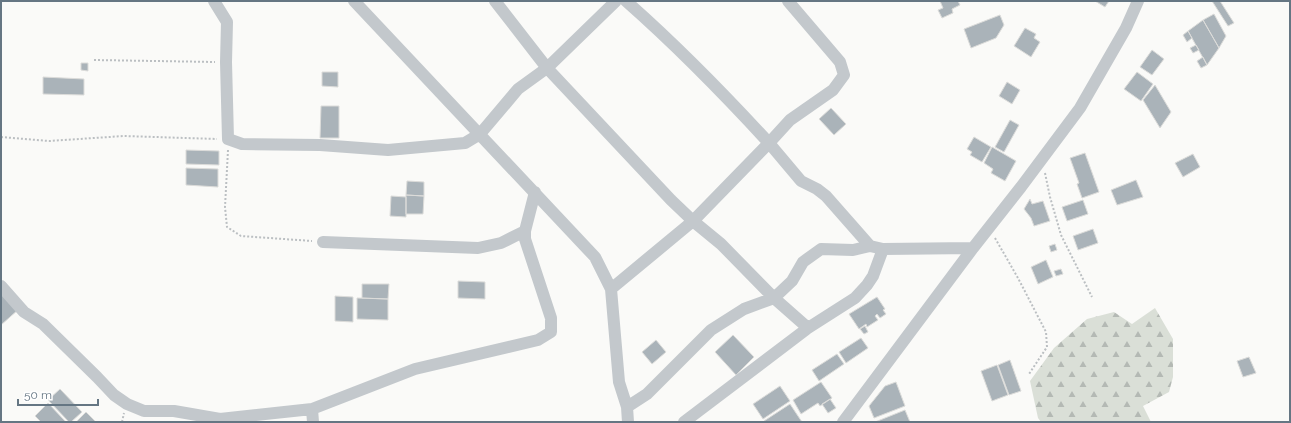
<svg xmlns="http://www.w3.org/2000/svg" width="1291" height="423" font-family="Raleway,sans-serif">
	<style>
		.forest { fill: url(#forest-firs) }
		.building { fill: #aab3b9; stroke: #dcdcda }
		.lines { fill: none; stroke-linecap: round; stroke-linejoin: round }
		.path { stroke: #bbbfc2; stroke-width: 2; stroke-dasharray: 2 2; stroke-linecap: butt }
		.minor { stroke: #c3c8cc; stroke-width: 12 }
	</style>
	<defs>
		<pattern id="forest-firs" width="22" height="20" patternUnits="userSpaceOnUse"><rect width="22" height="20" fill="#dadfd7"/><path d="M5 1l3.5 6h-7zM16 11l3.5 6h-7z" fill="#b4b9b4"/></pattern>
	</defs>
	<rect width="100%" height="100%" fill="#fafaf8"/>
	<path class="forest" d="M1155,308L1173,339V377L1169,392L1143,406L1151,422H1041L1038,418L1030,381L1054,348L1087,319L1114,312L1132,324Z"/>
	<path class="building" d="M940,1H958L960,5L952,9L953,13L942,18L938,10L943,8Z
		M1095,1H1109L1105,7Z
		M1212,1H1220L1234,23L1228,26Z
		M1214,14L1226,36L1219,48L1203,20Z
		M1000,15L1004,25L996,38L971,48L964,29Z
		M1203,20L1219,48L1207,65L1188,31Z
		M1025,28L1036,34L1034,38L1040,42L1031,57L1014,46Z
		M1188,31L1192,38L1187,42L1183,35Z
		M1196,45L1199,50L1193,53L1190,48Z
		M1152,50L1164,59L1152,75L1140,67Z
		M1203,57L1207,65L1201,68L1197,61Z
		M81,63H88V71L81,70Z
		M322,72H338V87L322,86Z
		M1137,72L1153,84L1141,101L1124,89Z
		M43,77L84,79V95L43,94Z
		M1007,82L1020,90L1012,104L999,96Z
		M1155,85L1171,112L1160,128L1143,100Z
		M321,106H339V138H320Z
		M831,108L846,124L834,135L819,119Z
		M1010,120L1019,125L1004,152L995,147Z
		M974,137L991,147L982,162L970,155L972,152L967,149Z
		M992,147L1016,161L1005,181L991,173L993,169L984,163Z
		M186,150L219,151V165L186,164Z
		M1085,153L1099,192L1082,198L1077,184L1079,183L1070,158Z
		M1193,154L1200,167L1183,177L1175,163Z
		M186,168L218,169V187L186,185Z
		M1136,180L1143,197L1117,205L1111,190Z
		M407,181L424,182V196L406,195Z
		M406,195L424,196L423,214H406Z
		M391,196L406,197V217L390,216Z
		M1030,199L1032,204L1043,201L1050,221L1034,226L1031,218L1024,209Z
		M1083,200L1088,214L1067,221L1062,207Z
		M1093,229L1098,243L1078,250L1073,236Z
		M1055,244L1057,250L1051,252L1049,246Z
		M1046,260L1053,277L1038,284L1031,267Z
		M1061,269L1063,274L1056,276L1054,271Z
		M458,281L485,282V299L458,298Z
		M362,284H389L388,299L362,298Z
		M1,289L19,309L1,325Z
		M335,296L353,297V322L335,321Z
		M877,297L885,309L883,310L886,314L880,318L877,314L875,316L878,320L867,327L866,324L859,329L849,314Z
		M357,298L388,299V320L357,319Z
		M865,326L868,332L864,334L860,329Z
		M733,335L754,357L736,375L715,352Z
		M861,338L868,348L846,363L839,352Z
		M656,340L666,352L652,364L642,352Z
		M837,354L844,364L819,381L812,370Z
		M1249,357L1256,373L1243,377L1237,361Z
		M1010,360L1021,391L1009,395L998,365Z
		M997,365L1008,395L992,401L981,371Z
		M821,382L832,398L820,406L818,403L801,414L793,400Z
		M896,382L905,406L874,418L869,406L885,386Z
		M780,386L790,401L763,419L753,404Z
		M60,389L82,412L71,422H69L48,400Z
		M830,399L836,408L828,413L822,404Z
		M48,403L66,422H41L35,416Z
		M790,404L802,422H764V421Z
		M905,410L910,422H875Z
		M86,412L96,422H76Z"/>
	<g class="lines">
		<path class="path" d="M94,60L215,62
			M1,137L49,141L124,136L217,139
			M228,150L225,207L227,227L241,236L312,241
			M1045,173L1050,197L1061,235L1092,297
			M995,238L1018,278L1046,332L1047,347L1029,374
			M122,422L124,413"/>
		<path class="minor" d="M214,1L227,22L226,62L228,139L242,144L320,145L388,150L465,143L480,134L518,89L547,68L616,1
			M354,1L595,257L611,289L619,382L627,407L628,422
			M495,1L547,68L671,200L693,221L721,244L774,298L808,328
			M626,1C676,45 724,94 769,143L790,120L833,90L844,75L840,62L788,1
			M323,242L478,248L501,243L525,231
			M1,286L24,312L43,324L97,377L114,395L127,404L144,411H174L220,419L312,409L415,369L538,340L551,332V318L525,239V231L535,192
			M611,289L693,221L769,143L801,181L817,189L826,196L870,246L883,249L973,248
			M627,407L647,394L711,330L744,309L774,298L792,281L803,262L821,249L853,250L870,246
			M312,409L313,422
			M684,422L808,328L855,298L867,285L873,276L883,249
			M843,422L973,248L1021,187L1080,108L1126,28L1138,1"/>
	</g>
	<rect width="1291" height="423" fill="none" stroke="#657683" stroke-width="4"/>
	<path d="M18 399v6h80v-6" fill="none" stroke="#657683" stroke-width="2"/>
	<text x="24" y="399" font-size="12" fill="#657683" stroke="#ffffff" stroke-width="3" paint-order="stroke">50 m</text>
</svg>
